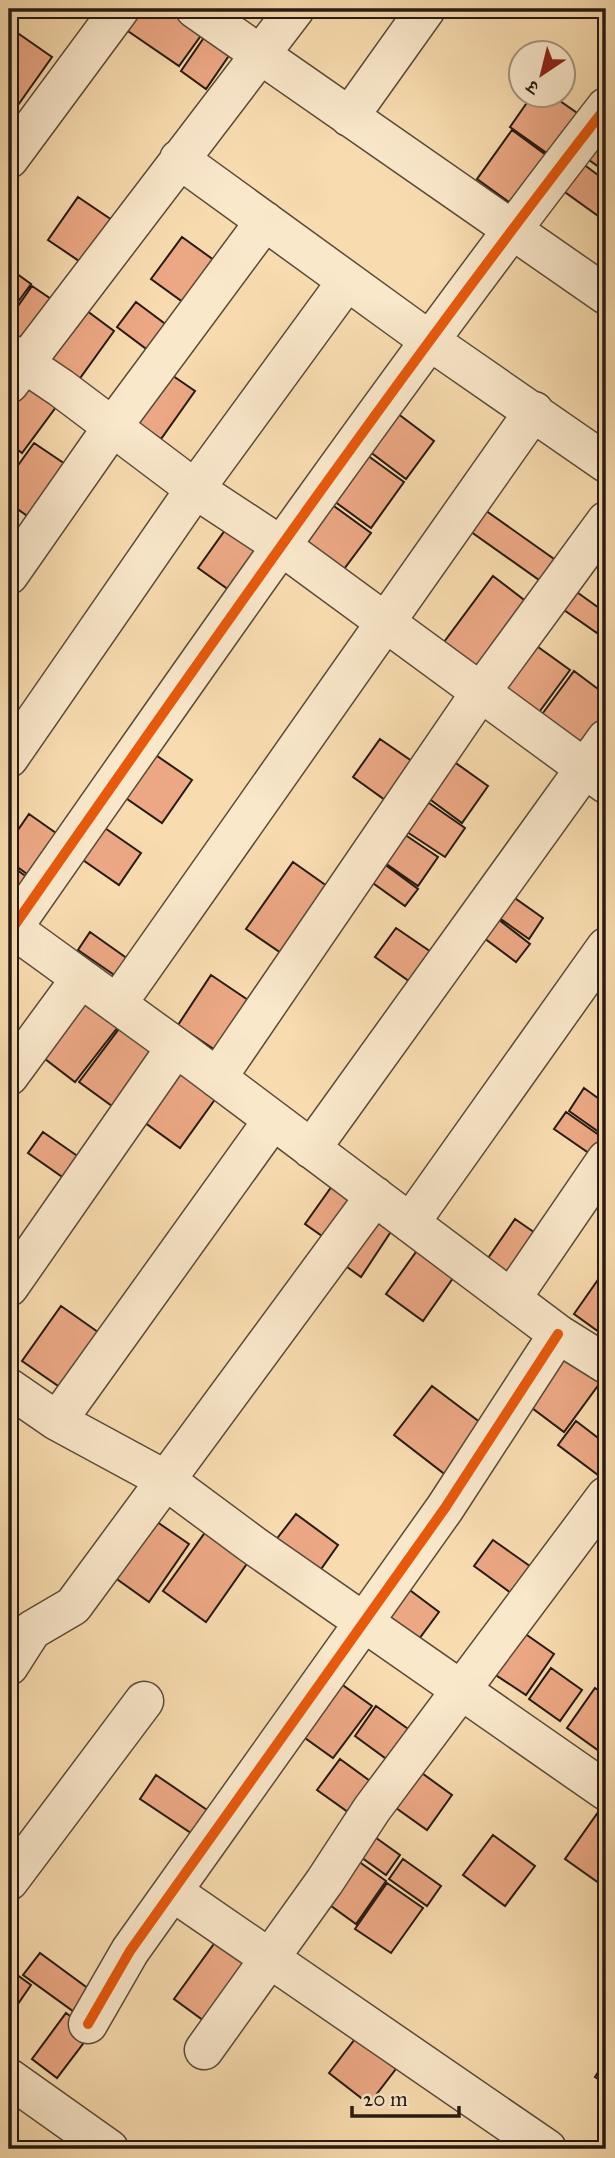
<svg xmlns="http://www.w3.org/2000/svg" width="615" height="2158" font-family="'IM FELL Great Primer','Noto Serif Devanagari',serif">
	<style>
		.building { fill: #eca884; stroke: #261a13; stroke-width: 2 }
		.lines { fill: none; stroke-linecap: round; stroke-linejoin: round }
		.minor-casing { stroke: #5a4a3a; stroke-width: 41 }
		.minor { stroke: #fae8cb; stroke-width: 38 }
		.cycleway-casing { stroke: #fae8cb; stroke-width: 15 }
		.cycleway { stroke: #e8590c; stroke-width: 10 }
	</style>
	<rect width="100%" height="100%" fill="#f8dcaf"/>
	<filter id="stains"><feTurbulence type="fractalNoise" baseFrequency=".00286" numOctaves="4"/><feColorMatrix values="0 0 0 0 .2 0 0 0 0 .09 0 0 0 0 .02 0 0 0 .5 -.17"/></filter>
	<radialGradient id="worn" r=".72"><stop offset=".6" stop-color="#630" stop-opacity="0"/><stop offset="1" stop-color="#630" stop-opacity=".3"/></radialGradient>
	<path class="building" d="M134,9H189L210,23L179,66L122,27Z
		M212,26L237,44L206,89L181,71Z
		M9,27L52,57L11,115L9,113Z
		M533,94H550L580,115L551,156L510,127Z
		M606,120V172L582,155Z
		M512,130L550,158L516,207L477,179Z
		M575,158L606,181V210L601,218L555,185Z
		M78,197L112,220L82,263L48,240Z
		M182,237L218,263L187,305L151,279Z
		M13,271L31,284L9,314V276Z
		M32,286L54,301L24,342L9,331V319Z
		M75,302L114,331L78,381L38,352Z
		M136,302L172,329L153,354L117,327Z
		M160,367L195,391L161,439L127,415Z
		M28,381L59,403L22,453L9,443V407Z
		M393,410L434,441L406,479L365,448Z
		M34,443L71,468L33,520L9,503V478Z
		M360,450L404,482L371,528L327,496Z
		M327,501L371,533L341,573L297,541Z
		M482,508L564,566L549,587L467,529Z
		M228,526L262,550L232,592L198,568Z
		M493,576L532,606L483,671L444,642Z
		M567,585L606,613V620L597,633L554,603Z
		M527,639L570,670L537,715L495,684Z
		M574,671L606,695V713L581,748L540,717Z
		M380,739L419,766L392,805L353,777Z
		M147,749L192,780L162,823L117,792Z
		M446,756L488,786L462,823L420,792Z
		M419,796L465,828L445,857L398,826Z
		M29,814L63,838L34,879L9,861V843Z
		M102,826L141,853L119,885L80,858Z
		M395,828L438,857L418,886L375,856Z
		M376,858L418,889L405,906L363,876Z
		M293,862L334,891L287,957L246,929Z
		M9,864L35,883L9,907Z
		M502,889L543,918L529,939L488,910Z
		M494,916L530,944L516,962L480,935Z
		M396,928L437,956L416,986L375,957Z
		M90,932L135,964L123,981L78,950Z
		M211,975L254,1004L221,1054L178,1025Z
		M82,993L121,1023L75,1082L36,1052Z
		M122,1025L165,1056L123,1114L79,1082Z
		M173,1066L216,1098L180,1148L137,1117Z
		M584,1088L606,1104V1137L569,1111Z
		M566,1112L606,1140L596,1158L554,1129Z
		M43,1132L86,1162L71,1183L28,1153Z
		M337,1179L364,1198L332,1243L305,1224Z
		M373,1213L394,1227L361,1277L340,1262Z
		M515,1219L538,1235L509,1277L486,1261Z
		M421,1245L458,1271L423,1321L386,1294Z
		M602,1274L606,1277V1337L574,1314Z
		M61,1306L105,1337L67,1392L22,1361Z
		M560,1344L605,1376L564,1432L520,1399Z
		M432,1386L489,1429L451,1479L394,1435Z
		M576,1421L606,1444V1472L602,1478L558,1445Z
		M296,1514L338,1545L319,1572L275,1541Z
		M147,1515L189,1544L149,1602L107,1572Z
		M209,1527L251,1558L206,1622L163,1591Z
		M493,1540L534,1569L515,1596L474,1566Z
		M399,1582L439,1612L416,1643L376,1613Z
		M514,1626L554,1654L526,1695L485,1668Z
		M551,1668L582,1690L560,1721L529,1699Z
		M337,1681L372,1706L333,1758L298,1733Z
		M595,1688L606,1696V1756L567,1728Z
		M376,1706L418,1736L396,1766L355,1736Z
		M340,1759L377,1786L355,1817L317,1790Z
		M415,1768L452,1795L427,1830L389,1803Z
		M156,1775L213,1814L197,1837L140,1799Z
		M606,1801V1888L565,1859Z
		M365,1830L400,1855L386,1875L351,1850Z
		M493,1835L535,1866L505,1906L463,1875Z
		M351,1856L386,1881L356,1924L320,1898Z
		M403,1859L441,1886L427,1906L389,1879Z
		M387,1883L423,1908L391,1953L355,1929Z
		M224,1930L261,1957L211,2026L174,1999Z
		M40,1953L93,1992L77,2014L23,1975Z
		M9,1969L31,1985L9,2017Z
		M66,2013L92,2032L57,2078L32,2059Z
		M361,2031L402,2061L369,2104L329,2073Z
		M606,2060V2084L595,2077Z"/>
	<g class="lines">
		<defs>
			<path id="minor" d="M195,9L606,295
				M349,117L426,9
				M9,159L120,9
				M179,159L430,341L606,463
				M9,353L61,388L195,489L280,545L606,784
				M9,384L295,9
				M9,575L113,426L265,221
				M9,758L195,489L347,281
				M9,926L176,1047L558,1334L606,1364
				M12,929C206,651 399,374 606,107
				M117,1004L534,411
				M9,1076L81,978
				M217,1078L480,693L606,521
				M311,1149L606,739
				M410,1223L606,947
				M9,1287L176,1047
				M511,1299L606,1160
				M9,1388L57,1421L164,1479L253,1545L606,1791
				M57,1421L273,1120
				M9,1666L32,1630L73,1606L375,1196
				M9,1881L144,1701
				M173,1892L547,2149
				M88,2024L130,1951L445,1508L558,1334
				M204,2050L325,1881L372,1809L606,1496
				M9,2078L109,2149"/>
		</defs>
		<use href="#minor" class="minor-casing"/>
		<use href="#minor" class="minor"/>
		<defs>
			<path id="cycleway" d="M12,929C206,651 399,374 606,107
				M88,2024L130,1951L445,1508L558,1334"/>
		</defs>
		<use href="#cycleway" class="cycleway-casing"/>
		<use href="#cycleway" class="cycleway"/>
	</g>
	<rect width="615" height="2158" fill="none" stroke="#f8dcaf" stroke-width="35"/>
	<rect x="10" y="10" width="594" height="2137" fill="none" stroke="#261a13" stroke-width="3.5"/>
	<rect x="18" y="18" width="580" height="2123" fill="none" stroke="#261a13" stroke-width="2"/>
	<g transform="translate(542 74) rotate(215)"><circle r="33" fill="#fae8cb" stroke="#a59681" stroke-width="2"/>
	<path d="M0-5L12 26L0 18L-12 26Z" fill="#8f2418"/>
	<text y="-10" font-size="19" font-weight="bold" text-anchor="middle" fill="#261a13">उ</text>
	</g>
	<path d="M352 2106v10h107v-10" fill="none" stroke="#261a13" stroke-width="3.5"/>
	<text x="363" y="2106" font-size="21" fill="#261a13" stroke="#fae8cb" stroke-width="5" paint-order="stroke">20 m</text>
	<rect width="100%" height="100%" filter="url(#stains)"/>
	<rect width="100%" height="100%" fill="url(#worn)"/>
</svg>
